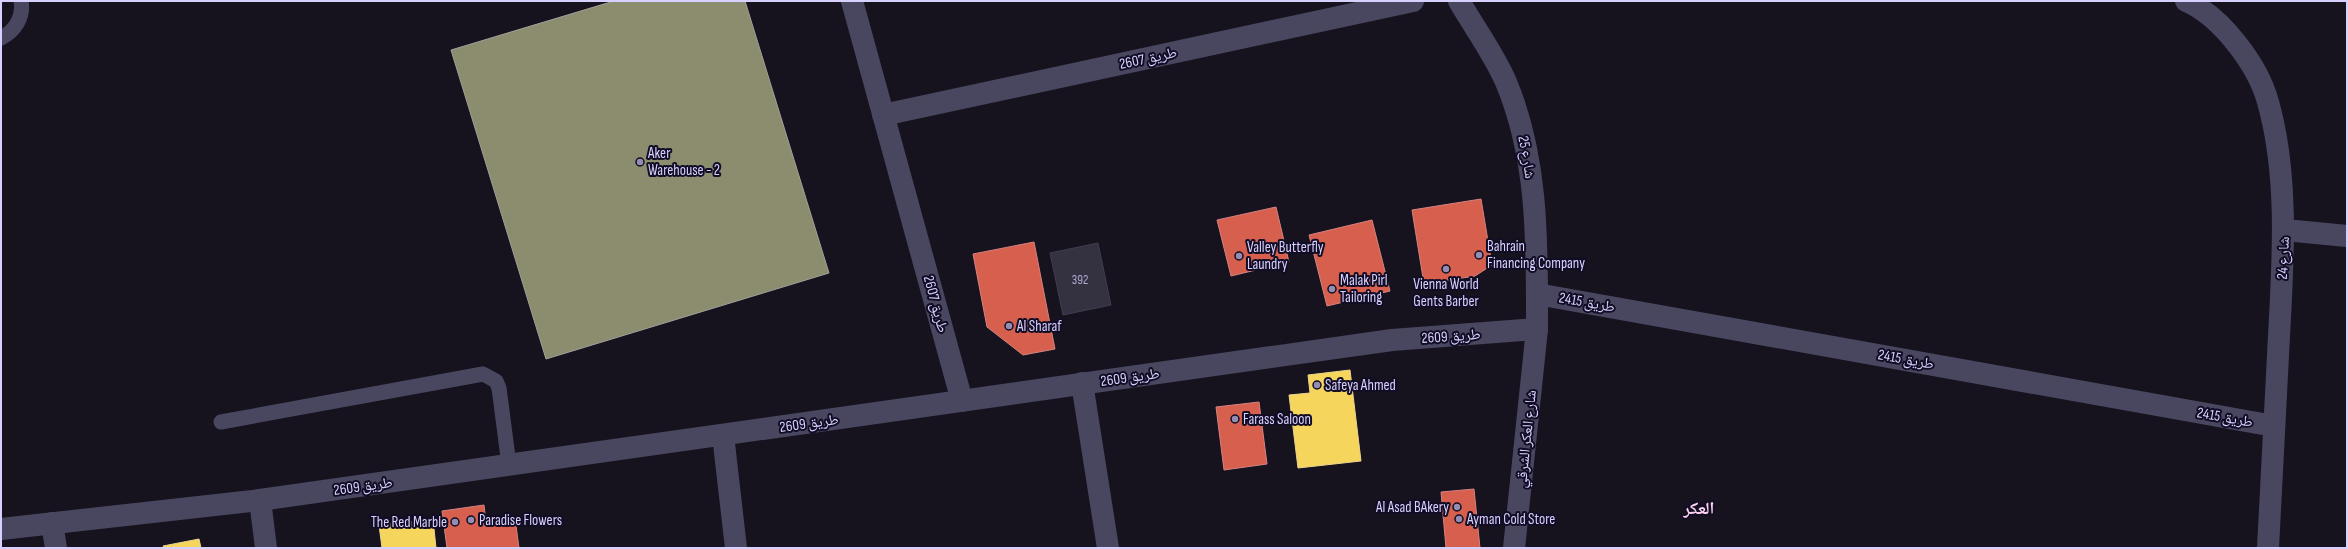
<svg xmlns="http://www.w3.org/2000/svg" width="2348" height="549" font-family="'Sofia Sans Condensed','Noto Naskh Arabic',sans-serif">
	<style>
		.homes { fill: #f6d55c; stroke: #edd48d }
		.shops { fill: #d6604d; stroke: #d68282 }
		.industry { fill: #8c8c6e; stroke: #a2a19a }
		.building { fill: #343141; stroke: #423d53 }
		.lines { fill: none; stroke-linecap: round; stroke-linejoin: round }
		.service { stroke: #494760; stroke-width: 15 }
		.minor { stroke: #494760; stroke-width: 22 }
		.tertiary { stroke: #494760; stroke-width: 22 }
		.poi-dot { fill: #938eb1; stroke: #120d25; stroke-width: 1.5 }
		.labels { text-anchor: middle; stroke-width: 4; stroke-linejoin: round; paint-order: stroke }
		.number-label { font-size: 13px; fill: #aea9d0 }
		.street-label { font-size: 15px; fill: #d7d1ff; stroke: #120d25 }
		.poi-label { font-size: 15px; fill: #d7d1ff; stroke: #120d25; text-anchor: start }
		.quarter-label { font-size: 17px; font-weight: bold; fill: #ffd3ee; stroke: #120d25 }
	</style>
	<rect width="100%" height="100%" fill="#16131f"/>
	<path class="homes" d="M1350,370L1361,461L1298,468L1289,395L1310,393L1308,375Z
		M433,519L436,548H382L379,525Z
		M199,539L201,548H164L163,546Z"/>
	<path class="shops" d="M1481,199L1492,265L1475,276L1424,284L1412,210Z
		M1276,207L1289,262L1231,276L1217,220Z
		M1372,220L1390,291L1327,306L1309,235Z
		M1034,242L1055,349L1023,355L987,327L973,254Z
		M1259,402L1267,464L1224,470L1216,407Z
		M1474,489L1480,548H1446L1441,492Z
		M484,505L486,522L515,518L519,548H447L442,511Z"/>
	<path class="industry" d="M614,1H745L829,273L546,359L451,50Z"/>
	<path class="building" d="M1098,243L1111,305L1063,315L1050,253Z"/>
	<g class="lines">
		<path class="service" d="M1,38C15,31 24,17 21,1
			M221,422L483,374L496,381L499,388L509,465"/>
		<path class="minor" d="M852,1L962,401
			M1459,1C1474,27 1494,54 1506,82C1539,161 1537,246 1537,329
			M2186,1C2221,16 2258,65 2268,102C2289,176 2283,261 2279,336C2275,407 2272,477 2268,548
			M883,115L1413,1
			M2285,230L2347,236
			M1537,294L2274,426
			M1082,383L1108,548
			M723,435L736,548
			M260,500L266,548
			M52,523L56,548"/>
		<path class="tertiary" d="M1,529L260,500L1392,340L1537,329L1514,548"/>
	</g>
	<g class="poi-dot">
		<circle cx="640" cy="162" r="4"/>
		<circle cx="1479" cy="255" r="4"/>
		<circle cx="1239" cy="256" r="4"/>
		<circle cx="1446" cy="269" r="4"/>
		<circle cx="1332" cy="289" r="4"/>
		<circle cx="1009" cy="326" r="4"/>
		<circle cx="1317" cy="385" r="4"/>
		<circle cx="1235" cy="419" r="4"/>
		<circle cx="1457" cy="507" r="4"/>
		<circle cx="1459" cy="519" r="4"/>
		<circle cx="471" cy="520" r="4"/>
		<circle cx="455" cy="522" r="4"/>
	</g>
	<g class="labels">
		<g class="number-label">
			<text x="1080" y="284">392</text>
		</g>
		<g class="street-label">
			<text transform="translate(1148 58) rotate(-12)" y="5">طريق 2607</text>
			<text transform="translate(1527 157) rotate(80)" y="5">شارع 25</text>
			<text transform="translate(2283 258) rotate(-87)" y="5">شارع 24</text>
			<text transform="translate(1587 302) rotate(10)" y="5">طريق 2415</text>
			<text transform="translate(936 304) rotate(75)" y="5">طريق 2607</text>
			<text transform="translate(1451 336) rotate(-4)" y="5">طريق 2609</text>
			<text transform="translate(1906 359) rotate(10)" y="5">طريق 2415</text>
			<text transform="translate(1130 377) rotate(-8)" y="5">طريق 2609</text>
			<text transform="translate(2225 417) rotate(10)" y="5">طريق 2415</text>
			<text transform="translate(809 423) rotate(-8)" y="5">طريق 2609</text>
			<text transform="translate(1526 439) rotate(-84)" y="5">شارع العكر الشرقي</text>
			<text transform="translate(363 486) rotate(-8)" y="5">طريق 2609</text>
		</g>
		<g class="poi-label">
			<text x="648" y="158">Aker<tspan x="648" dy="17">Warehouse - 2</tspan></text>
			<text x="1487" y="251">Bahrain<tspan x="1487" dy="17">Financing Company</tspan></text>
			<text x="1247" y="252">Valley Butterfly<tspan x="1247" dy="17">Laundry</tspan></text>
			<text x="1340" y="285">Malak Pirl<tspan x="1340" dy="17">Tailoring</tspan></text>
			<text x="1446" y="289" text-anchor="middle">Vienna World<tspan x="1446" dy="17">Gents Barber</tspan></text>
			<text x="1017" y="331">Al Sharaf</text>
			<text x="1325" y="390">Safeya Ahmed</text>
			<text x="1243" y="424">Farass Saloon</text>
			<text x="1449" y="512" text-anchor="end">Al Asad BAkery</text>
			<text x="1467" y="524">Ayman Cold Store</text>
			<text x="479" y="525">Paradise Flowers</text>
			<text x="447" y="527" text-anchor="end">The Red Marble</text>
		</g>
		<g class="quarter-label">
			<text x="1699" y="514">العكر</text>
		</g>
	</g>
	<rect width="2348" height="549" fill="none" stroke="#d7d1ff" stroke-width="4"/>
</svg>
